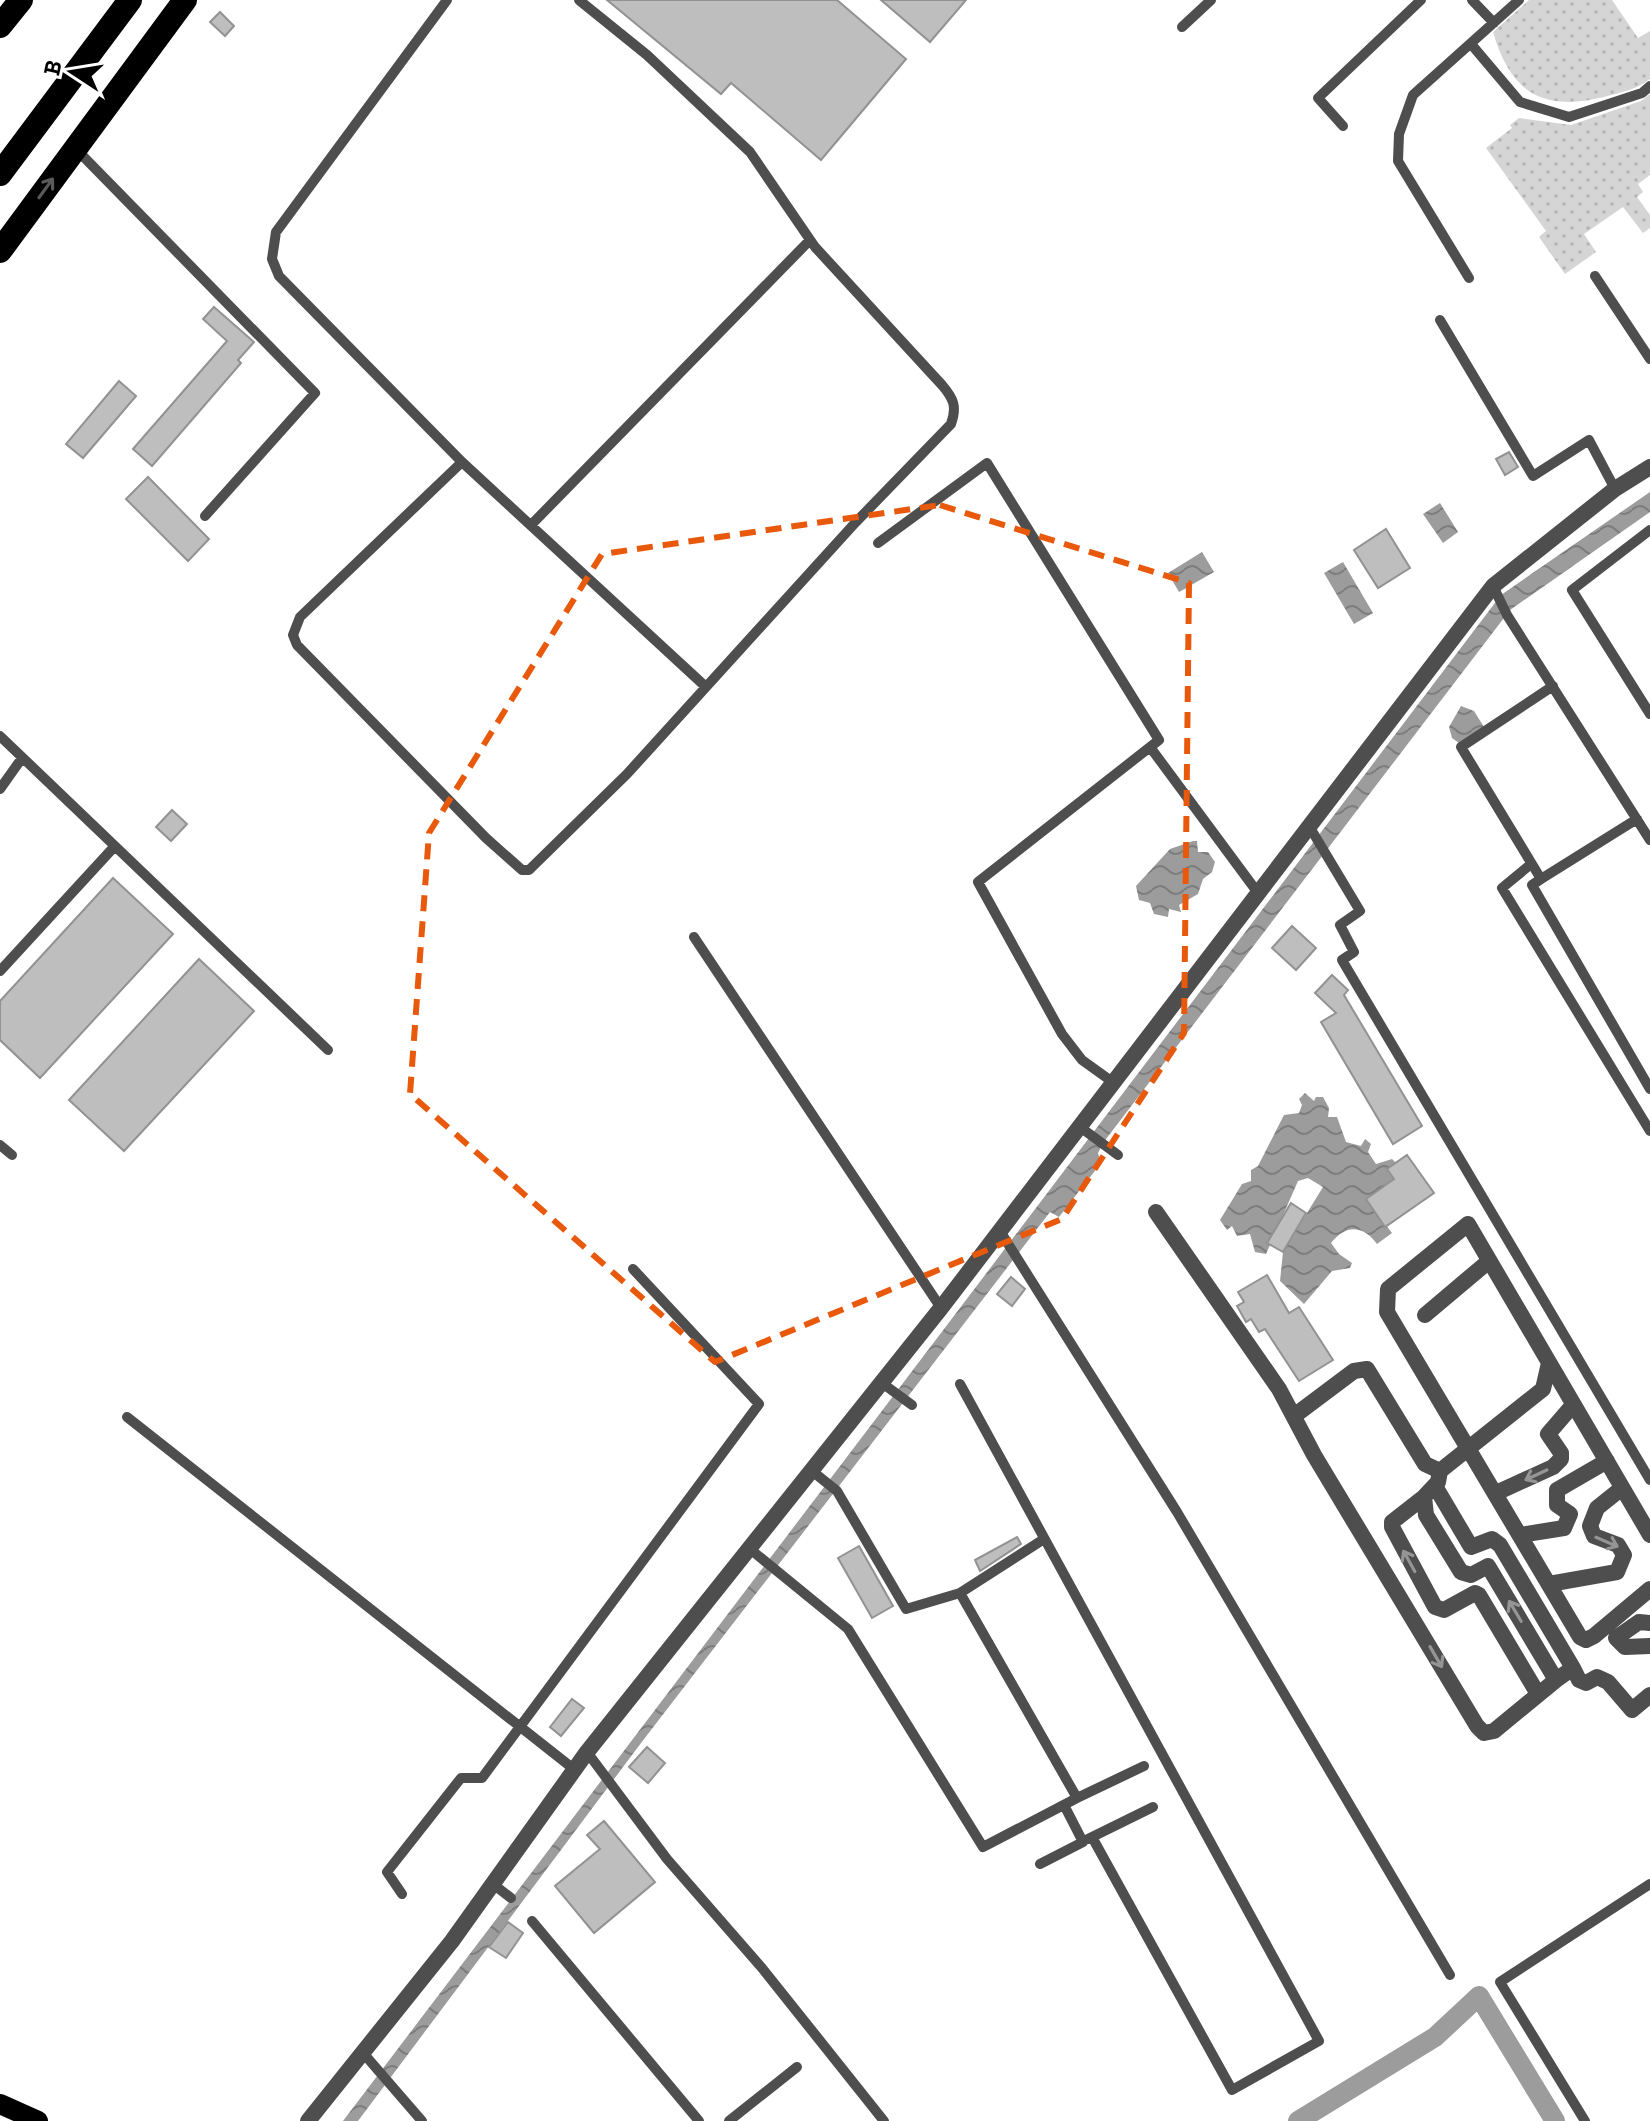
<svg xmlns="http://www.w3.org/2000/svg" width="1650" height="2121" font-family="'Space Grotesk',sans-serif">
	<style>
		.grass { fill: url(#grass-dots) }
		.water { fill: url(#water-waves) }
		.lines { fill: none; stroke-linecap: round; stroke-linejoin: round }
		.canal { stroke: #9c9c9c; stroke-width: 20 }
		.building { fill: #bebebe; stroke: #929292; stroke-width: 2 }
		.lane { stroke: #4e4e4e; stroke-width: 10 }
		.street { stroke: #4e4e4e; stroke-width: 16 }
		.primary { stroke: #000; stroke-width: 20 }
		.highway { stroke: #000; stroke-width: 24 }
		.oneway { stroke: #595959 }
		.oneway2 { stroke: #959595 }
		.marked { fill: none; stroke: #e8590c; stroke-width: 6; stroke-dasharray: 16 10; stroke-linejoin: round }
	</style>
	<defs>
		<pattern id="grass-dots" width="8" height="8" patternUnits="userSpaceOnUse" patternTransform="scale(2)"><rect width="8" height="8" fill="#d5d5d5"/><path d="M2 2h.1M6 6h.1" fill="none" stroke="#b5b5b5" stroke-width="1.8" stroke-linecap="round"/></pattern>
		<pattern id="water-waves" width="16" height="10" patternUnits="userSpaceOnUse" patternTransform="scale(2)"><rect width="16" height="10" fill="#9c9c9c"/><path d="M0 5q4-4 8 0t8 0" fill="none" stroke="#7d7d7d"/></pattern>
	</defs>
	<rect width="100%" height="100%" fill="#fff"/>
	<path class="grass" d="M1529,0H1612L1638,38L1650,31V79C1636,90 1621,92 1604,97C1542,112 1511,93 1493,32Z
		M1650,94V175L1638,184L1643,192L1637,197L1650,215V228L1643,233L1623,207L1584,234L1596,252L1565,274L1539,237L1546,231L1486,148L1512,128L1510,125L1519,118L1571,125L1641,101Z"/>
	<path class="water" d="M1650,492V512L1510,610L1103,1143L1098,1153L1101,1163L1059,1217L1050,1212L641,1743L358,2121H343L1501,595Z
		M1440,503L1458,532L1443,543L1423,514Z
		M1202,552L1214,572L1179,592L1168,573Z
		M1343,562L1373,613L1354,624L1324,573Z
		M1461,706L1474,711L1484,727L1459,743L1452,738L1449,727Z
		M1193,841H1197L1198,852H1208L1215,862L1212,872L1203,879L1198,894L1179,905L1181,912L1169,909L1168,917L1154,914L1150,903L1139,900L1136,886L1170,849Z
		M1305,1093L1314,1101L1316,1097H1323L1329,1108L1328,1117H1337L1346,1142L1361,1146L1365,1139L1371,1144L1368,1152L1376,1164L1392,1159L1396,1163L1394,1179L1366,1200L1392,1233L1377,1244C1363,1225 1346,1224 1331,1243L1339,1254L1352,1263L1350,1268L1332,1271L1304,1304L1280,1281L1283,1252L1323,1187L1308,1178L1298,1181L1266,1254L1255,1252L1250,1234L1237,1236L1232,1226L1227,1230L1220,1220L1242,1184L1251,1181V1170L1258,1166L1284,1115L1299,1113L1302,1105L1299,1099Z"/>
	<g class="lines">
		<path class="canal" d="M1298,2121L1435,2037L1479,1996L1555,2121"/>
	</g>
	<path class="building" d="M607,0H837L906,59L821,160L731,83L721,94Z
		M881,0H966L930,42Z
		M220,12L234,26L225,36L210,22Z
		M214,307L254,342L238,360L241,363L152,466L133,449L227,341L203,319Z
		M119,381L136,396L83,458L66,444Z
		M1509,452L1518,467L1505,475L1496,459Z
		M148,477L209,539L188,561L126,499Z
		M1386,529L1410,568L1378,588L1354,550Z
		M172,810L187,824L171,841L156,827Z
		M113,878L173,934L40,1078L0,1040V1001Z
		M1292,926L1316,948L1296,970L1272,948Z
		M199,959L254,1011L124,1151L69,1100Z
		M1332,975L1348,990L1344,995L1422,1126L1393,1144L1321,1022L1336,1013L1315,993Z
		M1407,1155L1434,1193L1385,1227L1366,1199L1394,1179L1387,1169Z
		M1291,1203L1306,1213L1283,1252L1267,1243Z
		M1267,1275L1289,1313L1299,1307L1333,1360L1299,1381L1265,1329L1259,1332L1251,1319L1246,1322L1237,1306L1244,1302L1238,1292Z
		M1011,1277L1025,1289L1012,1306L997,1294Z
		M1017,1537L1021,1544L980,1571L975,1560Z
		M859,1546L893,1606L872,1618L838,1558Z
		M572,1699L584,1708L561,1736L550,1727Z
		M647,1747L665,1763L648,1783L629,1767Z
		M604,1821L655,1882L594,1933L555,1886L600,1849L587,1835Z
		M508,1922L523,1933L506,1958L489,1947Z"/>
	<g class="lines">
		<path class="lane" d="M447,0L276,232L272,259L279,276L462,462L706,687
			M1472,0L1494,23
			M1182,27L1211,0
			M1471,44L1520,102L1569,117L1642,93L1650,86
			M1343,126L1318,98L1421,0
			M75,148L315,393L205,516
			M1595,276L1650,359
			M1469,278L1398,161L1399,134L1413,95L1519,0
			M1440,320L1533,476L1589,440L1615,489
			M462,462L300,617L293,635L297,645L486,838L522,870H529L627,774L855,523L951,424C957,407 954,399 942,385L815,247L750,152L647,55L579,0
			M531,525L810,240
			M1650,530L1572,590L1650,714
			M878,543L987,463L1159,740L978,882L1062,1034L1082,1060L1114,1083
			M1493,586L1507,615L1650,840
			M1553,686L1461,747L1541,879L1637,819
			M0,736L328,1050
			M1150,747L1258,893
			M0,789L22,758
			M1309,826L1360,911L1340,925L1354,952L1342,960L1650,1480
			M1531,864L1502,888L1650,1131
			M1541,879L1532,885L1650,1089
			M694,937L941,1308
			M0,971L114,847
			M1080,1127L1118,1155
			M0,1145L12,1155
			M1000,1231L1177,1512L1450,1975
			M882,1383L912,1405
			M960,1384L1319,2041L1232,2090L1092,1837
			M127,1417L575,1770
			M750,1549L848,1629L983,1847L1077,1798L960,1593L906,1609L837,1491L812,1471
			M960,1593L1044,1539
			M587,1752L667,1859L762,1968L884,2121
			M1077,1798L1144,1766
			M1088,1839L1153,1807
			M1040,1864L1083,1842L1064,1805
			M493,1884L511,1898
			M402,1894L387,1872L461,1778H482L759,1404L633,1269
			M532,1921L699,2121
			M364,2054L422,2121
			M729,2121L797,2067
			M1585,2121L1500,1982L1650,1884"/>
		<path class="street" d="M1156,1212L1279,1389L1314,1455L1477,1726L1484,1733L1494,1731L1556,1680L1488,1566L1471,1575L1461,1572L1426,1515L1424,1497L1438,1482L1440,1471
			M1425,1315L1489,1261
			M1294,1416L1354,1371L1367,1369L1425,1464L1440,1471L1543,1389L1549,1363
			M1435,1486L1471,1547L1492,1539L1500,1545L1573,1668L1556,1680
			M1496,1493L1553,1467L1561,1459V1453L1548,1434L1573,1405
			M1424,1497L1392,1522V1527L1435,1607L1444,1610L1475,1593L1479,1595L1538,1694
			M1520,1535L1564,1528L1570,1514L1557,1505V1490L1607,1461
			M1650,1535L1468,1224L1388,1289L1387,1312L1580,1637L1586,1640L1594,1636L1650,1589
			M1549,1584L1617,1572L1624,1555L1618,1545L1594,1536L1590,1526L1597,1508L1622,1488
			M1650,1623L1639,1622L1616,1638L1625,1647L1650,1646
			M1573,1668L1579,1680L1586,1683L1597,1677L1608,1682L1632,1710L1650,1695
			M308,2121L452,1941L587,1752L941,1308L1493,586L1615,489L1650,467"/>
		<path class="primary" d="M0,2104L38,2121"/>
		<path class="highway" d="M0,26L21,0
			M0,174L130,0
			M0,251L185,0"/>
	</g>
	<defs><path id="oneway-shaft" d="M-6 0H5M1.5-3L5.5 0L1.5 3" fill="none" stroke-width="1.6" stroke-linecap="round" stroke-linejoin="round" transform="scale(2)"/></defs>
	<use class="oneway" href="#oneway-shaft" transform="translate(46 188) rotate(-54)"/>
	<g class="oneway2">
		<use href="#oneway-shaft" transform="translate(1536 1475) rotate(155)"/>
		<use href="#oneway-shaft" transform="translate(1607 1542) rotate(23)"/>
		<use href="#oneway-shaft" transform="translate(1409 1561) rotate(-119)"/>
		<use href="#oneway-shaft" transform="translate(1515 1611) rotate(-121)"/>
		<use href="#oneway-shaft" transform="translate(1436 1657) rotate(60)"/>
	</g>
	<path class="marked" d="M940,505L1189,583L1184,1033L1062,1219L715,1362L410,1094L429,833L602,554Z"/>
	<g transform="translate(72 72) rotate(282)" stroke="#ffffff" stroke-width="6" paint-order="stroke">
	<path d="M0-6L14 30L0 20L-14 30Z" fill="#000000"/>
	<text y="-12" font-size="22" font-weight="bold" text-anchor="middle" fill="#000000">B</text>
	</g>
</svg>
